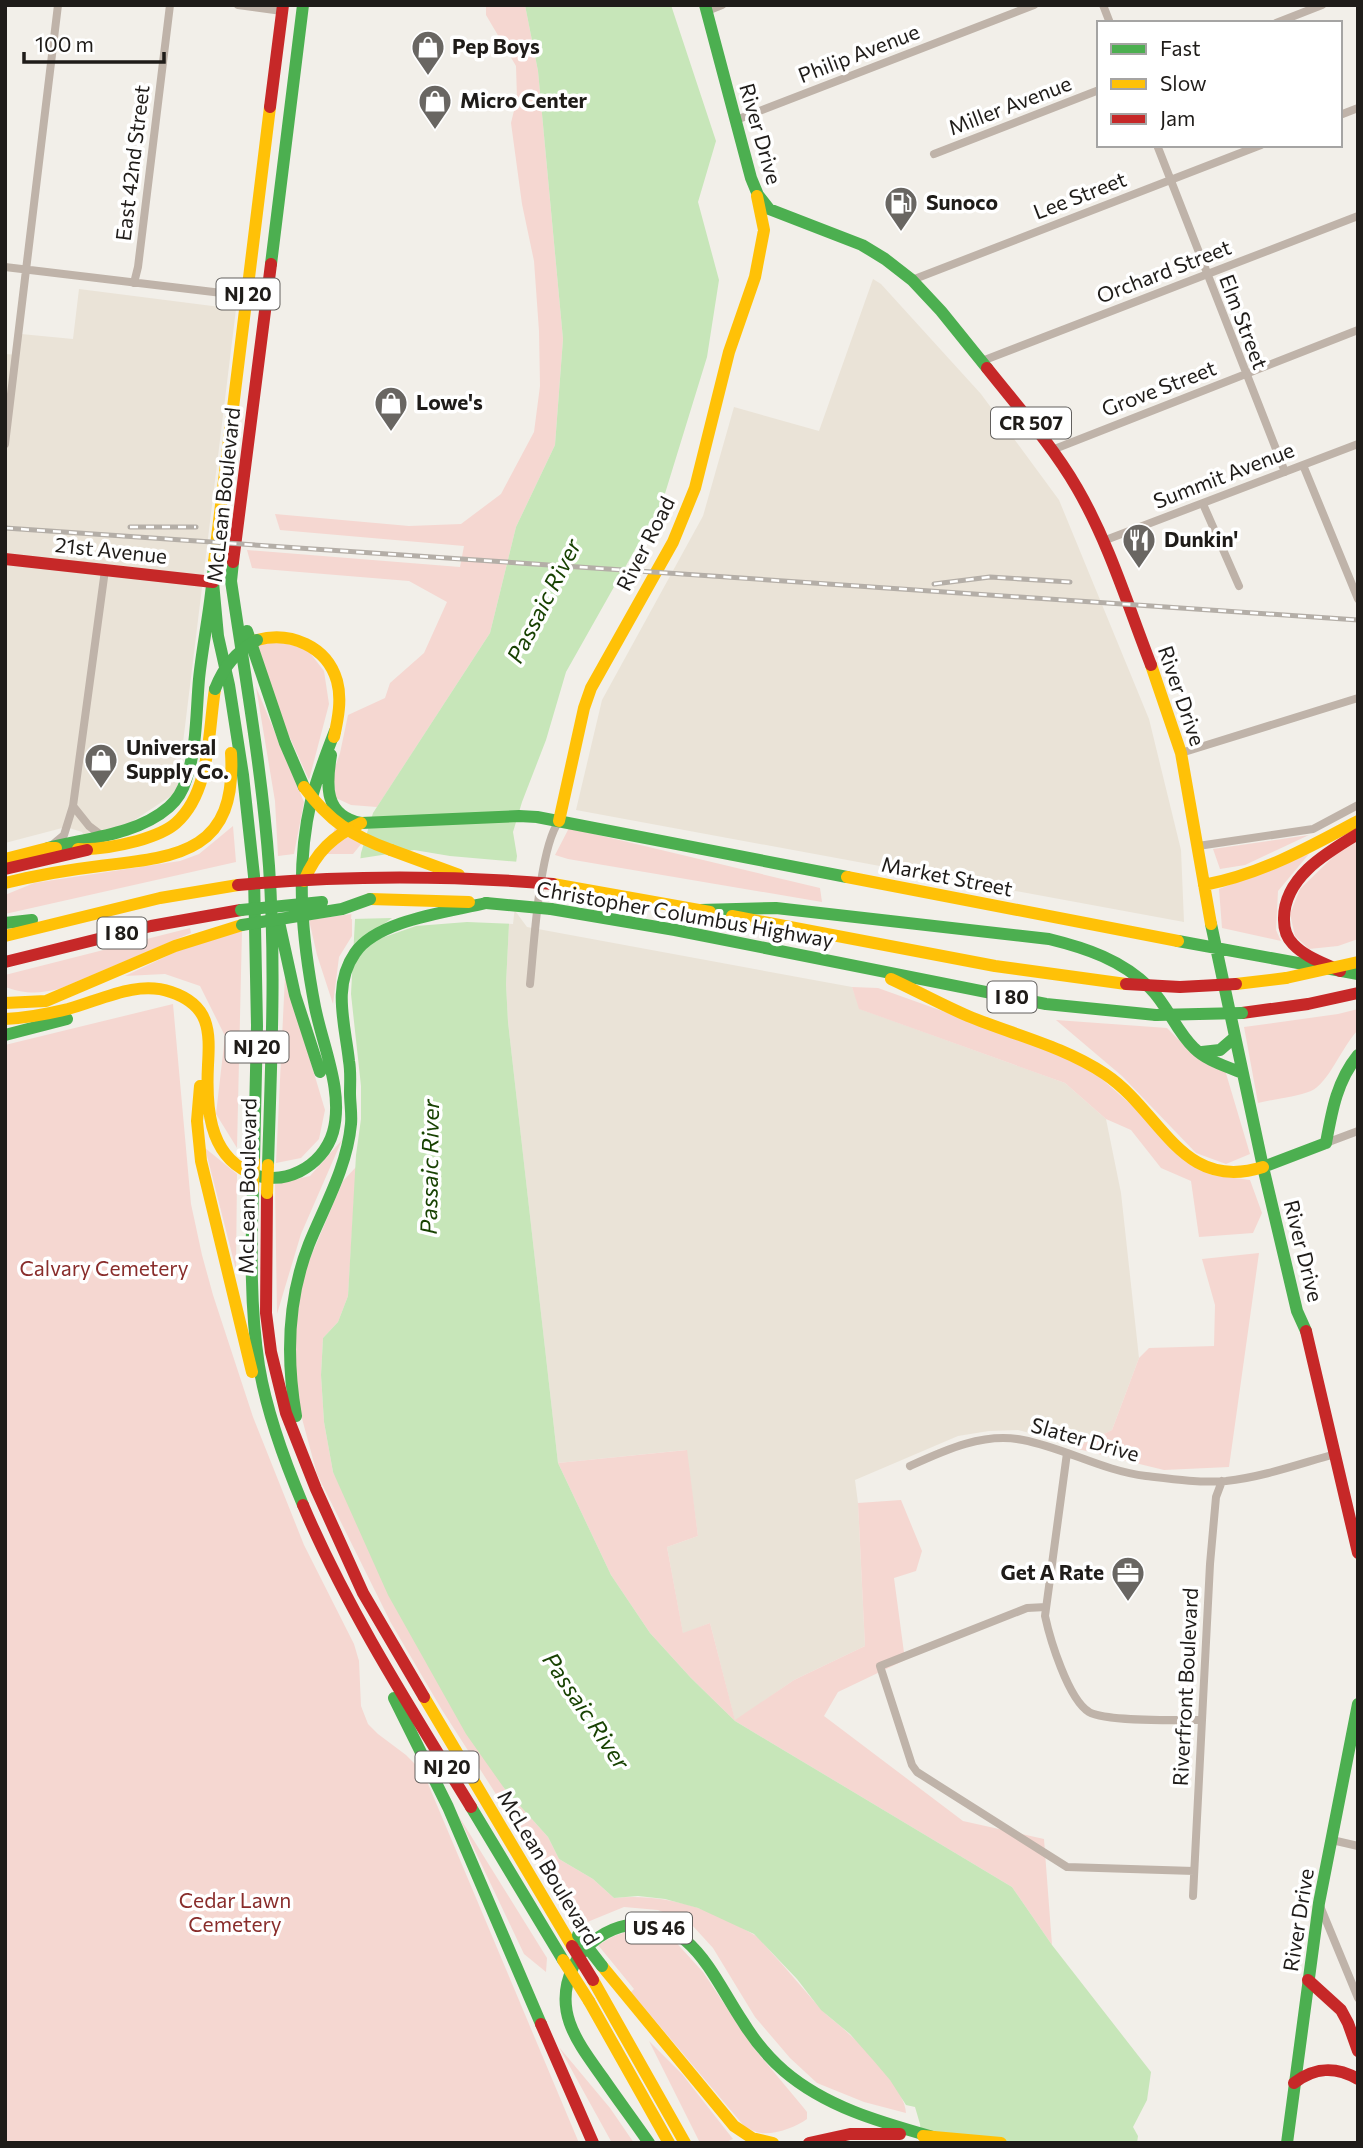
<svg xmlns="http://www.w3.org/2000/svg" width="1363" height="2148" font-family="Commissioner,sans-serif">
	<style>
		.built { fill: #eae3d7 }
		.green { fill: #f5d7d1 }
		.water { fill: #c7e6b9 }
		.pier { fill: #f2efe9 }
		.lines { fill: none; stroke-linecap: round; stroke-linejoin: round }
		.street { stroke: #bfb3a9; stroke-width: 8 }
		.fast { stroke: #4caf50; stroke-width: 12 }
		.slow { stroke: #ffc107; stroke-width: 12 }
		.jam { stroke: #c62828; stroke-width: 12 }
		.rail-casing { stroke: #b4aea7; stroke-width: 5 }
		.rail { stroke: #fff; stroke-width: 2.5; stroke-dasharray: 8; stroke-linecap: butt }
		.fast-bridge { stroke: #4caf50; stroke-width: 12 }
		.slow-bridge { stroke: #ffc107; stroke-width: 12 }
		.jam-bridge { stroke: #c62828; stroke-width: 12 }
		.labels { text-anchor: middle; stroke-width: 7; stroke-linejoin: round; paint-order: stroke }
		.shield { fill: #fff; stroke: #62605e; stroke-width: 2 }
		.shield-label { font-size: 19px; font-weight: bold; fill: #1f1c19 }
		.poi-label { font-size: 21px; font-weight: bold; fill: #1f1c19; stroke: #fff; text-anchor: start }
		.street-label { font-size: 21px; fill: #1f1c19; stroke: #fff }
		.park-label { font-size: 21px; fill: #892d2b; stroke: #fff }
		.water-label { font-size: 23px; font-style: italic; fill: #184202; stroke: #fff }
	</style>
	<rect width="100%" height="100%" fill="#f2efe9"/>
	<path class="built" d="M873,279L881,284L981,394L1059,500L1149,719L1181,850L1184,922L576,810L602,700L703,516L734,407L819,431Z
		M79,289L236,309L177,792L124,827L85,837L82,832L66,827L5,843V354L19,355L21,334L73,339Z
		M510,904L527,927L852,987L860,1009L1065,1083L1106,1119L1121,1193L1139,1358L1112,1430L1074,1448L1053,1439L1018,1430L989,1431L958,1436L855,1480L858,1503L865,1646L794,1680L735,1721L710,1623L683,1634L667,1547L698,1536L686,1450L558,1463L508,1022L506,984Z"/>
	<path class="green" d="M486,5H525L538,71L563,339L555,445L516,527L490,633L377,807L351,805L336,798L333,773L340,753L348,715L385,698L390,683L424,653L447,602L409,581L252,568L247,550L460,567L464,546L280,530L275,514L409,526L461,524L501,494L534,432L540,386L539,331L534,261L522,204L511,123L517,98L516,66L486,15Z
		M275,641L307,649L324,671L329,704L309,780L276,707L255,646Z
		M256,687L304,802L294,854L278,856L275,801Z
		M233,826L236,862L5,914V895L34,883L180,861L199,854Z
		M335,828L362,843L353,854H325Z
		M569,828L820,888L822,902L568,859L555,855Z
		M1309,835L1245,865L1220,869L1213,849Z
		M1358,841V939L1338,946L1309,949L1295,936L1290,914L1300,889L1335,855Z
		M1309,854L1278,891L1276,930L1281,941L1222,928L1219,889Z
		M352,914V936L339,957L333,1004L317,955L309,920Z
		M190,928L191,933L59,989C37,994 26,994 5,987V975Z
		M242,930L237,1148L216,1114L225,1036L200,986L165,974L125,976L190,945Z
		M285,976L325,1110L319,1139L301,1158L276,1163Z
		M852,987L878,988L1060,1053L1094,1072L1211,1175L1250,1180L1262,1213L1253,1233L1199,1237L1191,1181L1161,1168L1131,1130L1106,1119L1065,1083L859,1009Z
		M173,1004L191,1204L202,1255L213,1295L253,1417L304,1545L354,1644L359,1661L361,1706L368,1724L378,1734L406,1755L419,1768L426,1779L579,2143H5V1045Z
		M1358,1009V1030C1342,1046 1329,1083 1311,1091C1297,1097 1273,1099 1258,1103L1244,1027L1338,1014Z
		M1056,1020L1167,1028L1187,1048L1225,1070L1250,1154L1226,1164L1196,1153L1122,1076Z
		M342,1140L301,1234L277,1314L275,1184L310,1176Z
		M205,1148L237,1174L236,1270Z
		M356,1167L348,1296L338,1322L323,1338L321,1375L324,1422L333,1472L504,1788L548,1837L559,1859L593,1879L614,1898C663,1893 710,1908 751,1933C759,1937 765,1945 771,1952C788,1970 803,1989 820,2008C828,2017 839,2024 848,2033C865,2048 906,2091 906,2113L864,2102L817,2083L790,2058L755,2017L713,1948L692,1925L658,1910L624,1907L580,1925L442,1710L391,1623L317,1474L297,1400L292,1343L300,1282L343,1181Z
		M1259,1253L1229,1467L1164,1470L1074,1448L1112,1430L1139,1358L1149,1348L1214,1346L1215,1305L1202,1259Z
		M687,1450L698,1536L667,1547L683,1633L710,1623L735,1720L794,1680L865,1646L858,1503L901,1500L922,1551L916,1571L894,1578L905,1660L838,1692L824,1716L963,1821L1044,1839L1052,1945L1012,1887L735,1721L691,1678L650,1633L611,1575L558,1463Z
		M458,1815L547,1958L546,1972L524,1954Z
		M638,1928L671,1937L703,1972L753,2047L803,2107L807,2112V2119C796,2127 775,2135 761,2133C755,2132 749,2129 744,2126L631,1992L634,1989L598,1945L614,1936Z
		M649,2041L682,2074L733,2139L724,2143H700Z
		M559,2047L610,2108L634,2143H612Z"/>
	<path class="water" d="M525,5H671L716,141L698,202L719,280L707,357L663,500L566,672L546,740L522,802L513,832L517,856L510,904L506,984L508,1022L558,1463L611,1575L650,1633L691,1678L735,1721L1012,1887L1052,1945L1151,2072L1147,2100L1133,2127L1138,2136L1137,2143H922L920,2124L915,2107L906,2105L890,2080L873,2060L850,2034L821,2010L797,1979L754,1934L698,1908L665,1899L638,1896L614,1898L593,1879L559,1859L548,1837L504,1788L466,1734L388,1595L333,1472L324,1422L321,1375L323,1338L338,1322L348,1296L356,1155L361,1119V1086L351,994L356,901L361,853L373,813L490,633L516,527L555,445L563,339L538,71Z"/>
	<path class="pier" d="M414,850L450,856L520,862L513,924L467,922L416,926L350,949L392,918L351,919L356,859Z"/>
	<g class="lines">
		<path class="street" d="M238,5L282,11
			M1103,5L1110,23
			M707,11L722,5
			M1276,23L1322,5
			M1340,115L1358,108
			M736,120L1034,5
			M1157,145L1285,472
			M934,154L1099,90
			M5,267L247,296
			M912,280L1261,145
			M134,283L138,267L170,5
			M982,361L1358,216
			M5,444L58,5
			M1052,450L1358,330
			M1303,465L1358,599
			M1203,504L1239,586
			M1103,541L1358,444
			M1181,753L1358,698
			M73,806L89,826L101,835
			M52,845L64,835L73,806L105,570
			M1198,846L1313,829L1358,805
			M530,984C534,946 539,849 559,821
			M1326,1143L1358,1131
			M1067,1453L1045,1616C1050,1639 1068,1699 1089,1712C1106,1722 1177,1720 1201,1720
			M910,1466C945,1450 984,1432 1023,1440C1065,1448 1103,1471 1146,1476C1171,1479 1200,1483 1226,1481C1263,1477 1299,1464 1335,1454
			M1046,1607L1027,1608L880,1666L912,1765L917,1772L1067,1867L1194,1871
			M1332,1840L1358,1846
			M1193,1896L1210,1564L1216,1497L1222,1481
			M1320,1906L1358,1998"/>
		<path class="fast" d="M705,5L751,178L758,195L769,209L862,245L885,259L912,280L941,311L987,368
			M271,264L303,5
			M233,562L231,581C245,676 262,771 269,866C276,966 271,1066 268,1165
			M213,582L218,636L229,685L243,775L254,876L257,1026L254,1161
			M247,631L285,743L304,787
			M331,755C326,785 324,816 361,823L519,816L537,817L847,877
			M48,848C87,838 137,835 169,807C177,800 183,790 186,780C197,748 196,713 199,679C203,640 212,602 214,562
			M551,909L675,930L1046,1004L1156,1015
			M700,910L776,908L1049,939C1086,948 1122,960 1150,988C1168,1006 1176,1031 1194,1048C1207,1061 1226,1066 1242,1073
			M279,922L295,995L320,1072
			M5,923L32,920
			M1211,924L1263,1167L1297,1311L1306,1331
			M1178,941L1358,974
			M5,1035L67,1019
			M1202,1052L1220,1050L1235,1037
			M1326,1143C1332,1110 1337,1081 1358,1055
			M1263,1167L1326,1143
			M248,1172C282,1189 323,1167 333,1132C344,1092 323,1047 315,1007C302,939 295,870 311,801C317,777 326,754 335,731
			M253,1189C251,1248 250,1308 259,1366C267,1414 284,1460 303,1505
			M296,1416C286,1358 287,1300 309,1244C325,1205 347,1167 351,1124C352,1114 350,1103 350,1093C350,1082 351,1072 349,1061C345,1024 332,986 355,953C377,920 449,912 486,903
			M394,1698L448,1807L541,2024
			M471,1807L563,1960
			M649,2143C634,2121 618,2100 603,2078C579,2044 552,2012 573,1967C582,1948 600,1933 620,1927C689,1908 713,1978 743,2022C754,2040 768,2057 784,2071C826,2107 880,2122 933,2137
			M1287,2143L1319,1903L1358,1704"/>
		<path class="slow" d="M214,562L270,107
			M257,640C290,631 327,646 337,681C342,699 338,719 334,737
			M1151,665L1181,753L1211,924
			M559,821L584,708L591,688L673,542L695,488L729,352L755,277L764,230L757,196
			M78,849C98,850 118,846 137,841C151,837 166,832 176,823C211,792 208,732 215,689
			M391,850L459,875
			M5,859L48,848H56
			M847,877L1178,941
			M304,881C316,852 333,836 361,823
			M5,883C37,875 67,870 100,866C179,857 237,852 231,753
			M553,884L710,912
			M1204,885C1261,874 1308,848 1358,821
			M370,899L469,902
			M732,916L995,966L1126,984
			M5,936L160,898L238,885
			M891,979C917,991 942,1005 968,1016C1014,1035 1063,1046 1105,1074C1162,1112 1181,1193 1263,1167
			M1236,984L1286,978
			M5,1003L46,1001L175,946L242,925
			M5,1019C26,1018 47,1014 68,1009C101,1000 137,980 171,992C210,1005 210,1031 208,1065C206,1105 208,1153 248,1172
			M200,1086L197,1121L201,1161L252,1372
			M424,1697L572,1946
			M602,1966L734,2126L752,2138L773,2143
			M593,1980L685,2143
			M589,2001L669,2143
			M923,2136L1001,2143"/>
		<path class="jam" d="M270,107L283,5
			M987,368C1018,407 1052,445 1077,488C1109,543 1128,606 1151,665
			M5,559L213,582
			M233,562L271,264
			M5,869L87,850
			M5,962L151,926L241,910
			M1340,971C1324,963 1305,957 1293,944C1287,938 1284,929 1284,920C1283,878 1326,853 1358,834
			M1242,1013L1308,1004L1358,993
			M267,1193L266,1313L271,1352L286,1413L316,1489L363,1593L424,1697
			M1306,1331L1358,1553
			M303,1505C348,1611 411,1709 471,1807
			M1308,1980L1341,2010L1348,2023L1358,2051
			M541,2024L593,2143
			M1294,2083C1315,2067 1335,2066 1358,2079
			M809,2143L850,2134H900"/>
		<defs>
			<path id="rail" d="M130,527H196
				M5,528L1358,620
				M934,584L990,577L1070,582"/>
		</defs>
		<use href="#rail" class="rail-casing"/>
		<use href="#rail" class="rail"/>
		<path class="fast-bridge" d="M215,689C224,666 236,652 257,640
			M486,903L551,909
			M241,910L322,902
			M242,925L342,909L370,899
			M1156,1015L1242,1013
			M578,1935L602,1966"/>
		<path class="slow-bridge" d="M304,787C329,821 352,836 391,850
			M1286,978L1358,962
			M253,1189L254,1161
			M267,1193L268,1165
			M563,1960L589,2001"/>
		<path class="jam-bridge" d="M238,885C344,875 447,875 553,884
			M1126,984L1180,987L1236,984
			M572,1946L593,1980"/>
	</g>
	<defs>
		<symbol id="shop-pin" viewBox="-11 -11 22 30"><path d="M0 17L-7.5 6A9.5 9.5 0 1 1 7.5 6Z" fill="#696662" stroke="#fff"/><path d="M-5-2.5h2.3a2.7 3.5 0 0 1 5.4 0H5L5.5 6h-11ZM-1.5-2.5h3a1.5 2.3 0 0 0-3 0Z" fill="#fff"/></symbol>
		<symbol id="fuel-pin" viewBox="-11 -11 22 30"><path d="M0 17L-7.5 6A9.5 9.5 0 1 1 7.5 6Z" fill="#696662" stroke="#fff"/><path d="M-5.5-6h7V0h2V4h1.3V-2.5L3-4.5l.8-.8L6-3V5H2.5V1h-1V6h-7ZM-4.2-4.7v3.2H.2V-4.7Z" fill="#fff"/></symbol>
		<symbol id="restaurant-pin" viewBox="-11 -11 22 30"><path d="M0 17L-7.5 6A9.5 9.5 0 1 1 7.5 6Z" fill="#696662" stroke="#fff"/><path d="M-5-6h1v4h1v-4h1v4h1v-4h1v5L-1.5 .5V6h-2V.5L-5-1ZM5-6V6H3V1.5H1.5Q1.5-4 5-6Z" fill="#fff"/></symbol>
		<symbol id="office-pin" viewBox="-11 -11 22 30"><path d="M0 17L-7.5 6A9.5 9.5 0 1 1 7.5 6Z" fill="#696662" stroke="#fff"/><path d="M-6-3h4V-5.5h4V-3h4V5H-6ZM-1-4.5V-3h2v-1.5ZM-6 0V1H6V0Z" fill="#fff"/></symbol>
	</defs>
	<g fill-rule="evenodd">
		<use href="#shop-pin" x="409" y="28" width="38" height="52"/>
		<use href="#shop-pin" x="416" y="82" width="38" height="52"/>
		<use href="#fuel-pin" x="882" y="184" width="38" height="52"/>
		<use href="#shop-pin" x="372" y="384" width="38" height="52"/>
		<use href="#restaurant-pin" x="1120" y="521" width="38" height="52"/>
		<use href="#shop-pin" x="82" y="741" width="38" height="52"/>
		<use href="#office-pin" x="1109" y="1554" width="38" height="52"/>
	</g>
	<g class="labels">
		<g class="shield">
			<rect x="216.5" y="278.5" width="63" height="31" rx="5"/>
			<rect x="991" y="407.5" width="80" height="31" rx="5"/>
			<rect x="97.5" y="917.5" width="49" height="31" rx="5"/>
			<rect x="987.5" y="981.5" width="49" height="31" rx="5"/>
			<rect x="225.5" y="1031.5" width="63" height="31" rx="5"/>
			<rect x="415.5" y="1751.5" width="63" height="31" rx="5"/>
			<rect x="626" y="1912.5" width="66" height="31" rx="5"/>
		</g>
		<g class="shield-label">
			<text x="248" y="301">NJ 20</text>
			<text x="1031" y="430">CR 507</text>
			<text x="122" y="940">I 80</text>
			<text x="1012" y="1004">I 80</text>
			<text x="257" y="1054">NJ 20</text>
			<text x="447" y="1774">NJ 20</text>
			<text x="659" y="1935">US 46</text>
		</g>
		<g class="poi-label">
			<text x="452" y="54">Pep Boys</text>
			<text x="460" y="108">Micro Center</text>
			<text x="926" y="210">Sunoco</text>
			<text x="416" y="410">Lowe's</text>
			<text x="1164" y="547">Dunkin'</text>
			<text x="126" y="755">Universal<tspan x="126" dy="24">Supply Co.</tspan></text>
			<text x="1104" y="1580" text-anchor="end">Get A Rate</text>
		</g>
		<g class="street-label">
			<text transform="translate(859 54) rotate(-21)" y="7">Philip Avenue</text>
			<text transform="translate(1010 106) rotate(-21)" y="7">Miller Avenue</text>
			<text transform="translate(760 134) rotate(74)" y="7">River Drive</text>
			<text transform="translate(133 163) rotate(-83)" y="7">East 42nd Street</text>
			<text transform="translate(1080 196) rotate(-21)" y="7">Lee Street</text>
			<text transform="translate(1164 272) rotate(-21)" y="7">Orchard Street</text>
			<text transform="translate(1243 322) rotate(69)" y="7">Elm Street</text>
			<text transform="translate(1159 389) rotate(-21)" y="7">Grove Street</text>
			<text transform="translate(1224 476) rotate(-21)" y="7">Summit Avenue</text>
			<text transform="translate(224 495) rotate(-84)" y="7">McLean Boulevard</text>
			<text transform="translate(646 544) rotate(-63)" y="7">River Road</text>
			<text transform="translate(111 551) rotate(6)" y="7">21st Avenue</text>
			<text transform="translate(1181 696) rotate(71)" y="7">River Drive</text>
			<text transform="translate(947 877) rotate(11)" y="7">Market Street</text>
			<text transform="translate(685 915) rotate(10)" y="7">Christopher Columbus Highway</text>
			<text transform="translate(248 1186) rotate(-89)" y="7">McLean Boulevard</text>
			<text transform="translate(1303 1251) rotate(76)" y="7">River Drive</text>
			<text transform="translate(1085 1440) rotate(16)" y="7">Slater Drive</text>
			<text transform="translate(1186 1687) rotate(-87)" y="7">Riverfront Boulevard</text>
			<text transform="translate(548 1868) rotate(59)" y="7">McLean Boulevard</text>
			<text transform="translate(1299 1920) rotate(-81)" y="7">River Drive</text>
		</g>
		<g class="park-label">
			<text x="104" y="1276">Calvary Cemetery</text>
			<text x="235" y="1908">Cedar Lawn<tspan x="235" dy="24">Cemetery</tspan></text>
		</g>
		<g class="water-label">
			<text transform="translate(544 601) rotate(-63)" y="8">Passaic River</text>
			<text transform="translate(430 1167) rotate(-89)" y="8">Passaic River</text>
			<text transform="translate(586 1711) rotate(56)" y="8">Passaic River</text>
		</g>
	</g>
	<rect width="1363" height="2148" fill="none" stroke="#1f1c19" stroke-width="14"/>
	<rect x="1097" y="21" width="245" height="126" fill="#ffffff" stroke="#a5a4a3" stroke-width="2"/>
	<rect x="1111" y="44" width="35" height="10" fill="#4caf50" stroke="#a5a4a3" stroke-width="2"/>
	<text x="1160" y="56" font-size="21" fill="#1f1c19">Fast</text>
	<rect x="1111" y="79" width="35" height="10" fill="#ffc107" stroke="#a5a4a3" stroke-width="2"/>
	<text x="1160" y="91" font-size="21" fill="#1f1c19">Slow</text>
	<rect x="1111" y="114" width="35" height="10" fill="#c62828" stroke="#a5a4a3" stroke-width="2"/>
	<text x="1160" y="126" font-size="21" fill="#1f1c19">Jam</text>
	<path d="M24 52v10h140v-10" fill="none" stroke="#1f1c19" stroke-width="3.5"/>
	<text x="35" y="52" font-size="21" fill="#1f1c19" stroke="#ffffff" stroke-width="5" paint-order="stroke">100 m</text>
</svg>
